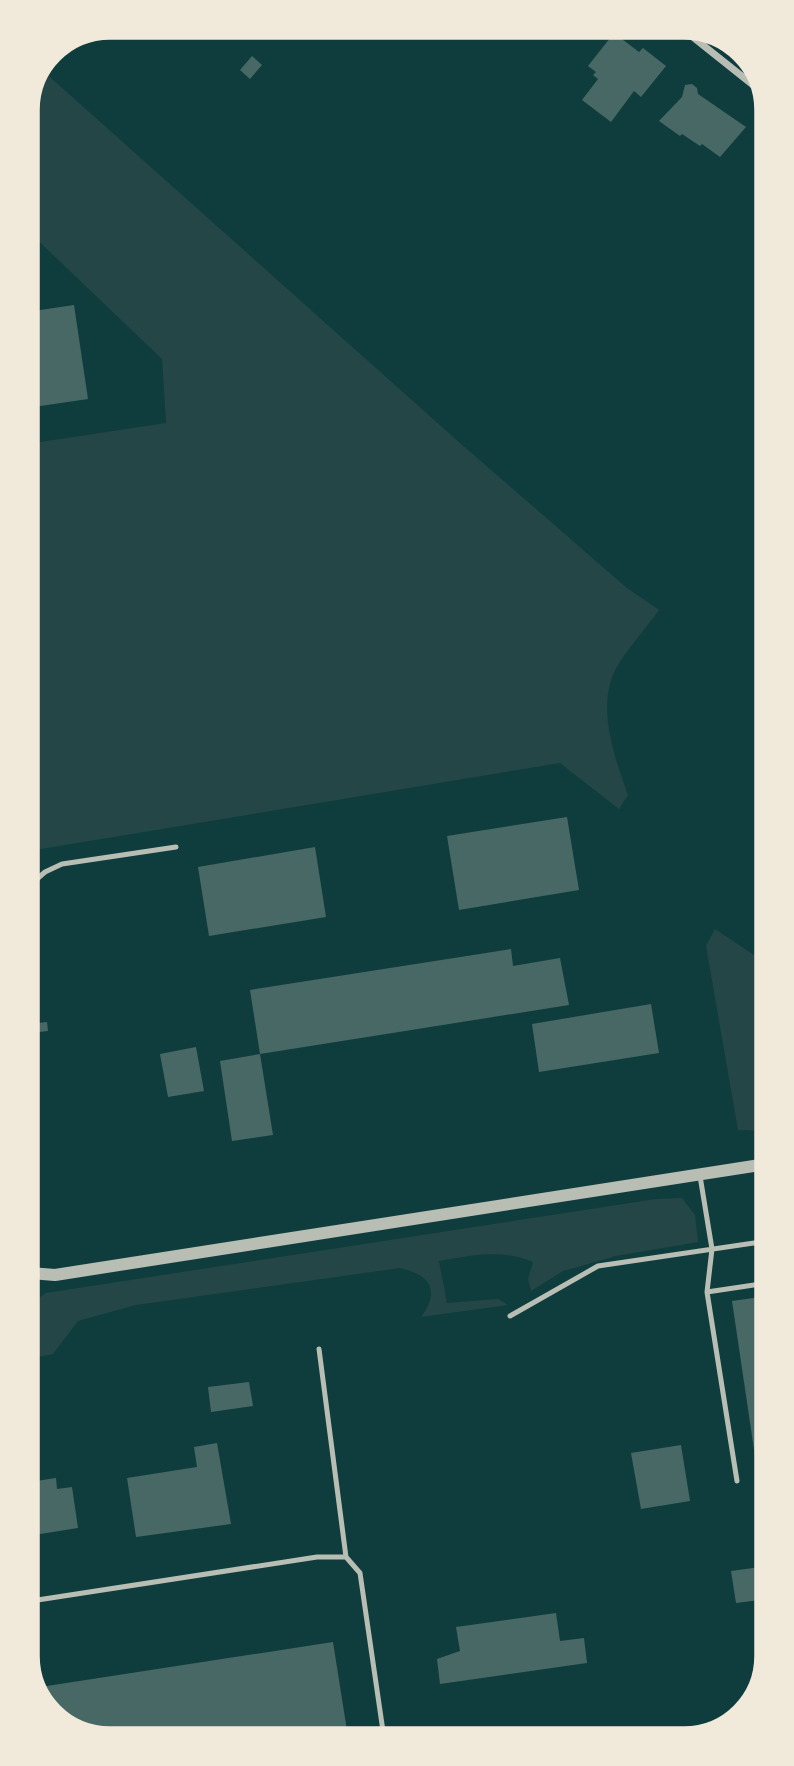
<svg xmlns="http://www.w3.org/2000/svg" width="794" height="1766" font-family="'Fira Sans Condensed',sans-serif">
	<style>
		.green { fill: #244646 }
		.building { fill: #486865 }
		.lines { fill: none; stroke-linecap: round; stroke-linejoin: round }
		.service { stroke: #b8beb3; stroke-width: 5 }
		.minor { stroke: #b8beb3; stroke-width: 7 }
		.tertiary { stroke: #b8beb3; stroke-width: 12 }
		.rim { fill: none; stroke: #f1e9da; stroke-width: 3.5 }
	</style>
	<rect width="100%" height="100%" fill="#0f3d3e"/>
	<path class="green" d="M42,70L460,443L627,588L659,610C646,628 631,645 619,663C594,703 614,755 628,795L619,809L560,763L29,851L27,444L166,423L162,359L27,230L26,105Z
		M715,929L766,963V1131L738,1130L706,946Z
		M682,1198L695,1215L698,1242L616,1256L563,1271L531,1291L528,1279L533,1262C501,1249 473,1255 439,1261L447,1303L498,1299L508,1305L421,1317C441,1290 430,1275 400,1268L136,1305L78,1321L53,1354L38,1357L30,1354V1304L46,1293L656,1199Z"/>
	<path class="building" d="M614,33L639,52L643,48L666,66L641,97L634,91L611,122L582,100L598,79L593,75L596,72L588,66Z
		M252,56L262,65L250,79L240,70Z
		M692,84L697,88L698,94L746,127L720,157L702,144L700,146L682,134L680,136L659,121L682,97L685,85Z
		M763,177V194L755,188Z
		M74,305L88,399L27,408V312Z
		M567,817L579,890L459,910L447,836Z
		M315,847L326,917L209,936L198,867Z
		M511,949L513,966L560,958L569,1005L260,1054L250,990Z
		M651,1004L659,1053L539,1072L532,1024Z
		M47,1022L48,1031L31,1033L30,1024Z
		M196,1047L204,1091L168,1097L160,1054Z
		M260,1054L273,1135L232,1141L220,1061Z
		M767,1296V1489L760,1490L732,1301Z
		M249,1382L253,1406L211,1412L208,1387Z
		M217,1443L231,1524L136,1537L127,1478L197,1467L194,1447Z
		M681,1445L690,1501L641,1509L631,1453Z
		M56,1478L57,1489L72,1487L78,1528L34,1535L30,1492L37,1491L36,1481Z
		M767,1566L768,1599L736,1603L731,1571Z
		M556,1613L560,1641L584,1638L587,1663L440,1684L437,1659L460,1651L456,1627Z
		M333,1642L348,1737L343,1738L104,1740L59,1722L34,1688Z"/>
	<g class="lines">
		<path class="service" d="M29,886L45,872L62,864L176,847
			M700,1176L712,1249L707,1292L737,1481
			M707,1292L767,1283
			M510,1316L598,1266L767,1241
			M319,1349L346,1557
			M31,1601L317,1557H346L360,1573L384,1738
			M635,1736L643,1735"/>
		<path class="minor" d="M679,26L763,93"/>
		<path class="tertiary" d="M30,1273L55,1275L766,1164"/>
	</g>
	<path d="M0 0H794V1766H0ZM110 38H684A72 72 0 0 1 756 110V1656A72 72 0 0 1 684 1728H110A72 72 0 0 1 38 1656V110A72 72 0 0 1 110 38Z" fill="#f1e9da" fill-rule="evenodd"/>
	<path class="rim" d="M110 38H684A72 72 0 0 1 756 110V1656A72 72 0 0 1 684 1728H110A72 72 0 0 1 38 1656V110A72 72 0 0 1 110 38Z"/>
</svg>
